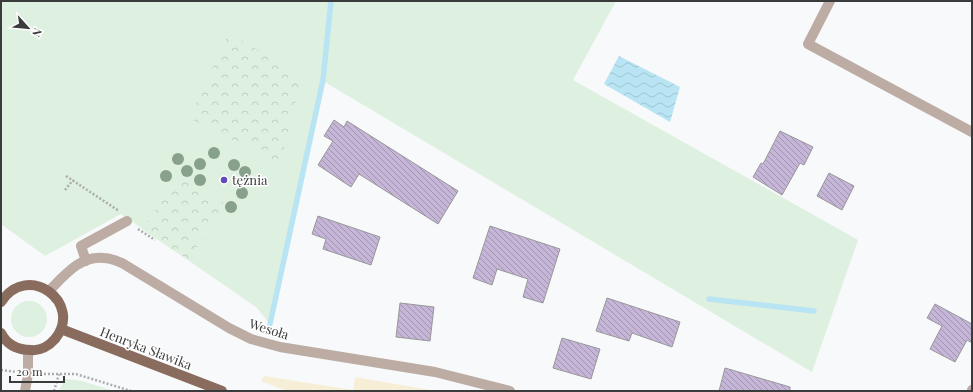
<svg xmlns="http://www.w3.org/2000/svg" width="973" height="392" font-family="'Playfair Display',serif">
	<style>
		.industrial { fill: #f7eed8 }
		.green { fill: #def0df }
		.forest { fill: url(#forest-crowns) }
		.water { fill: url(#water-waves) }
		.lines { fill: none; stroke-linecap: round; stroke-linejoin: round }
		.stream { stroke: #b9e4f3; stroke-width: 5.5 }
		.building { fill: url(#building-back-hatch); stroke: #989799 }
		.path { stroke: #abacad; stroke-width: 2.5; stroke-dasharray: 2 2; stroke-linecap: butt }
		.minor { stroke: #bdaca4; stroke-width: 10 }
		.major { stroke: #896c5e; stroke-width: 10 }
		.tree { fill: #88a18d }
		.poi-dot { fill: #6148c0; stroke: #fff; stroke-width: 1.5 }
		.labels { text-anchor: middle; stroke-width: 3; stroke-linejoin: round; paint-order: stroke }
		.poi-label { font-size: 13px; fill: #3a3b3b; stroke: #fff; text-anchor: start }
		.street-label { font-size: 13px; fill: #3a3b3b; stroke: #fff }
	</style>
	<defs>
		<pattern id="forest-crowns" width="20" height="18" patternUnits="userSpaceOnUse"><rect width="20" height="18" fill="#def0df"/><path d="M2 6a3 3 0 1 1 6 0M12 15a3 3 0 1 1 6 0" fill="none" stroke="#bfcfc0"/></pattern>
		<pattern id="water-waves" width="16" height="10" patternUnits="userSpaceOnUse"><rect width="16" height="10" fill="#b9e4f3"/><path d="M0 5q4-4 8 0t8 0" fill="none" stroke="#a0c4d1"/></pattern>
		<pattern id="building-back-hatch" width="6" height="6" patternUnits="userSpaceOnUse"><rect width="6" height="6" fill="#c5b5d7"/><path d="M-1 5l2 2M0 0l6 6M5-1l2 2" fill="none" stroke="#a194b0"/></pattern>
	</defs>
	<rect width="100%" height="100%" fill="#f7f9fa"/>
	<path class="industrial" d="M264,376L353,390L355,377L436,391H287L261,381Z"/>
	<path class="green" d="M1,1H616L573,80L858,240L812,372L323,81L270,324L256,307L121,214L45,256L1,224Z
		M11 319a18 18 0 1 1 36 0a18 18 0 1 1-36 0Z
		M65,379L82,381L114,391H59Z"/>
	<path class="forest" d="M229,33L302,76L280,164L189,118Z
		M181,174L225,204L188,260L142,229Z"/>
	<path class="water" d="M619,56L680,87L670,122L604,84Z"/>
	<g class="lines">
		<path class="stream" d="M709,299L814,311
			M270,324L323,80L331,1"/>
	</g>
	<path class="building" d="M334,120L344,127L347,121L458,191L438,224L359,174L351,187L318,165L333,141L324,136Z
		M780,131L813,147L804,165L800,163L782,195L753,177L761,163L763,164Z
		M829,173L854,186L842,210L817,196Z
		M318,216L380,237L371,265L323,249L326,239L312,234Z
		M490,226L560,249L543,303L523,297L528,279L497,269L492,285L473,278Z
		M607,298L680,322L672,347L632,333L629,341L596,331Z
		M400,303L434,307L430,341L396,337Z
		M935,304L972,324V343L967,340L955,362L930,349L942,326L927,318Z
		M562,338L600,349L591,379L553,368Z
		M725,368L790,387V391H719Z"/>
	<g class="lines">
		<path class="path" d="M66,176L119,211
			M65,190L73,180
			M138,229L155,240
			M1,370L16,372
			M40,374H76L131,391
			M54,391L59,374"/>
		<path class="minor" d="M830,1L808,44L972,132
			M86,261L81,246L127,221
			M49,291C64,276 80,255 104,258C110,258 117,261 122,263L229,328L251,339L280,347L435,372L510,391
			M25,391L28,374V350
			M972,391V390"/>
		<path class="major" d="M1,302C28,261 84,303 55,339C49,346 40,351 31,350C18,350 7,345 1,333
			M61,329L222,391"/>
	</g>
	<g class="tree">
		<circle cx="214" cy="153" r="6"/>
		<circle cx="178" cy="159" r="6"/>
		<circle cx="200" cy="164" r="6"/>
		<circle cx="234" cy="165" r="6"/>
		<circle cx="187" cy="171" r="6"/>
		<circle cx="245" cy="172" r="6"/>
		<circle cx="166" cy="176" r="6"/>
		<circle cx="200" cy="180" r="6"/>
		<circle cx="242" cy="193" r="6"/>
		<circle cx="231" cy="207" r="6"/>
	</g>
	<circle class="poi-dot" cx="224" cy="180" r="4"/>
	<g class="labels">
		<g class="poi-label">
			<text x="232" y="185">tężnia</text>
		</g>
		<g class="street-label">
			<text transform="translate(269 329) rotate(17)" y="5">Wesoła</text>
			<text transform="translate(146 348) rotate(21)" y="5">Henryka Sławika</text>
		</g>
	</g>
	<rect width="973" height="392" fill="none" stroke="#3a3b3b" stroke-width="4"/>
	<g transform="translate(28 28) rotate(117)" stroke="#ffffff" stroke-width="3" paint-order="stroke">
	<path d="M0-3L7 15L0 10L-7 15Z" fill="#3a3b3b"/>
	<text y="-6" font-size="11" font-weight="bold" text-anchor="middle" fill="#3a3b3b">N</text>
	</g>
	<path d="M10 376v6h54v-6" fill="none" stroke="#3a3b3b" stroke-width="2"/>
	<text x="16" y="376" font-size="12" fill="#3a3b3b" stroke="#ffffff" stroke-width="3" paint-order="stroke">20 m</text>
</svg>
